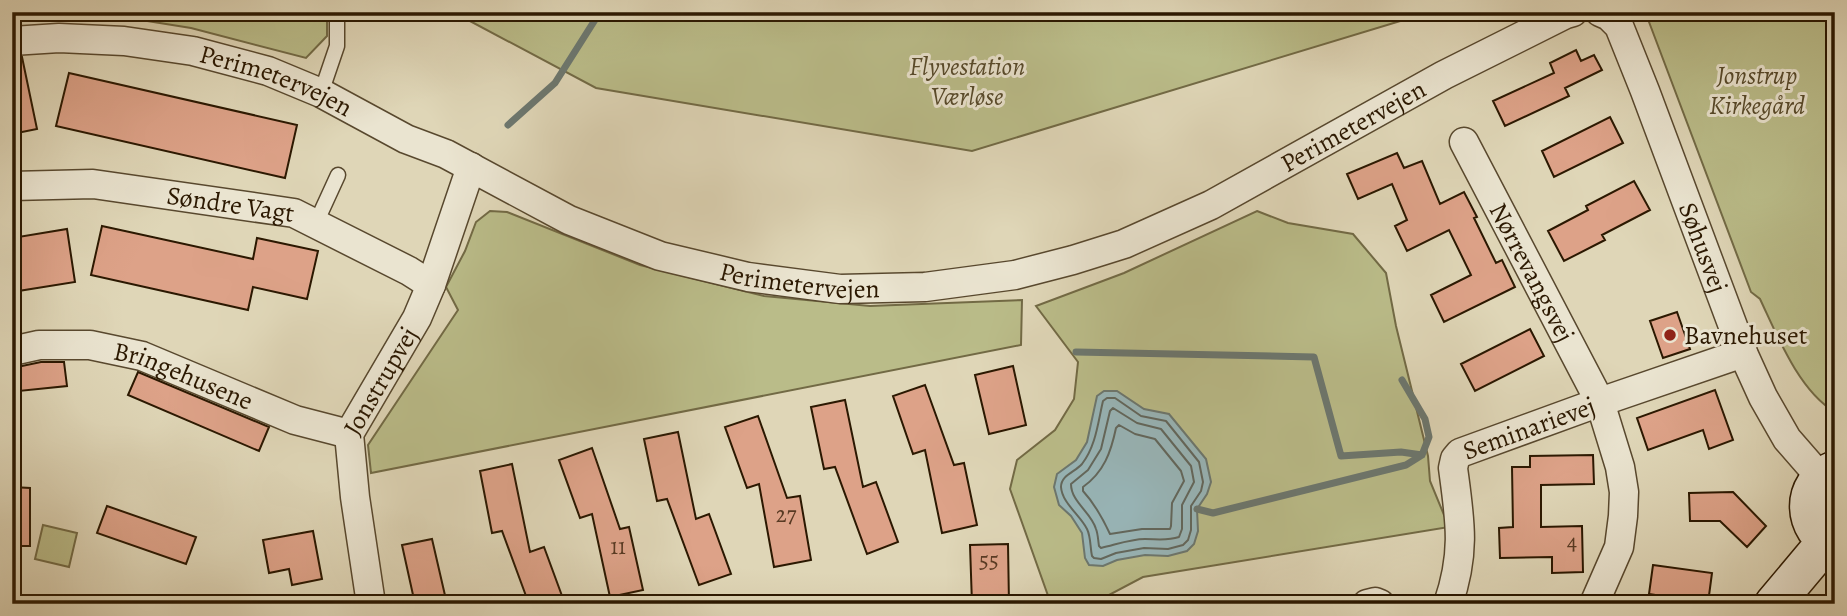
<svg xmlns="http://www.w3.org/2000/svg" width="1847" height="616" font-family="Alegreya,serif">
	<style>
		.green { fill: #babc89; stroke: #726a45; stroke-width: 2 }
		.water { fill: #98b6b9; stroke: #6c776f; stroke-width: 2 }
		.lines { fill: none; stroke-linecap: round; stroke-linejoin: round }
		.shore { stroke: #62675d; stroke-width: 2 }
		.stream { stroke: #6c776f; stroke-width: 7 }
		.building { fill: #dda288; stroke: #2b1801; stroke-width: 2 }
		.lane-casing { stroke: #58482e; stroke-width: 17 }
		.street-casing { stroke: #58482e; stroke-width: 31 }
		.secondary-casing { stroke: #2b1801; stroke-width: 41 }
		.lane { stroke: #eae4d0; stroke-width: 14 }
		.street { stroke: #eae4d0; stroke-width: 28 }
		.secondary { stroke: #eae4d0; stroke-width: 38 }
		.poi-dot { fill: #8f2418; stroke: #eae4d0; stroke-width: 2.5 }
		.labels { text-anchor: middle; stroke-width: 6; stroke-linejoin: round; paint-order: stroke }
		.number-label { font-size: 23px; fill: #583a23 }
		.park-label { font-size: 26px; font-style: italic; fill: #56492a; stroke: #eae4d0 }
		.street-label { font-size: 26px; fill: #2b1801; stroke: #eae4d0 }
		.poi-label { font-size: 26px; fill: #2b1801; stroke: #eae4d0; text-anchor: start }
	</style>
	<rect width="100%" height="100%" fill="#dfd6b7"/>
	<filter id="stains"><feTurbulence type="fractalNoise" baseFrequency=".00286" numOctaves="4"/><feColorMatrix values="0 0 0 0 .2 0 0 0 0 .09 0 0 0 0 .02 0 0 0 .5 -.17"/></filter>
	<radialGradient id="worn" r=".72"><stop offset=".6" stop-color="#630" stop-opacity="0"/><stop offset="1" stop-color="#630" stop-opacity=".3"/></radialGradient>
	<path class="green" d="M91,12H327V36L306,58L191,28Z
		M453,12H1430L972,151L596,88Z
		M1649,12H1835V412C1799,391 1777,335 1760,299L1751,292L1646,14Z
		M490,211L507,212L640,265L764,296L870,306L1022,300L1021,345L371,473L368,445L458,310L446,287L465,251L476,222Z
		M1257,211L1288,223L1353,234L1386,273L1396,326L1428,456L1430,481L1449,527L1143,577L1092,604H1051L1010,489L1017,460L1055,430L1074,399L1078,362L1036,306L1124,273Z
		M43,525L77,533L69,567L35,559Z"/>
	<path class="water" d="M1104,391H1117L1144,409L1169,414L1206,459L1211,482L1207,494L1197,509L1198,531L1194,544L1187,551L1168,556L1145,555L1117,560L1103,566L1089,565L1085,558L1082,533L1071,516L1059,505L1054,487L1057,474L1076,460L1087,442L1097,396Z"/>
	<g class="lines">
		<path class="shore" d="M1107,398H1115L1141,416L1166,421L1199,462L1203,482L1201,491L1191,506V530L1188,540L1183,545L1168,549L1144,548L1116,553L1101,559L1094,558L1092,556C1090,547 1091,537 1087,529C1080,515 1062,503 1061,487C1061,475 1075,472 1082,464C1096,446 1098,422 1103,401Z
			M1113,408L1137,423L1161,429L1191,466L1194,482L1182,505V529L1179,537C1167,541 1157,539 1145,539C1130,539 1115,545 1101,548L1099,546C1098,540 1098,534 1096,529C1091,512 1071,502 1071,484L1088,470L1101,449L1110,411Z
			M1119,425L1135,434L1155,439L1181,471L1184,481L1172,503L1171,526L1170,529H1142L1110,534C1103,519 1095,504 1083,491V487C1104,472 1111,452 1116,428Z"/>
		<path class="stream" d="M508,125L555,83L600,12
			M1076,352L1314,357L1341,456L1401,452L1422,455
			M1197,509L1213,513L1406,465L1422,455L1429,437L1425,419L1402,380"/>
	</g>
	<path class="building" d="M1576,50L1581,61L1594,55L1602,70L1565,88L1569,96L1505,126L1493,101L1554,73L1550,63Z
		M22,57L37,129L12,134V58Z
		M69,73L297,125L285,178L56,126Z
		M1610,117L1623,143L1554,177L1542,151Z
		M1397,153L1404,168L1422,161L1440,204L1464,192L1477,217L1474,218L1496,263L1502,260L1515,287L1444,322L1431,295L1471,275L1449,230L1407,251L1395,226L1407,220L1392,184L1358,199L1347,174Z
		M1634,181L1650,210L1602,235L1605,240L1564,261L1548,231L1588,210L1586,206Z
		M102,226L253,259L257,238L318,251L307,299L253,287L248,310L91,275Z
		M67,229L75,282L12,292V238Z
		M1677,312L1690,349L1663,358L1650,321Z
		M1530,329L1544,356L1475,391L1461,364Z
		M41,362H64L67,386L19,391L17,367Z
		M1013,366L1026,425L989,434L975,375Z
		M138,372L269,427L259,451L128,395Z
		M925,385L954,465L964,463L977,525L942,533L925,450L913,454L893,396Z
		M1715,390L1733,440L1709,449L1703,430L1648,450L1637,418Z
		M845,400L863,487L876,482L898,542L867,554L835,467L824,469L811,407Z
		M758,416L787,498L800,496L811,560L774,567L759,484L747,488L725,427Z
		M678,432L696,519L709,514L731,574L699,585L667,499L657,501L644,439Z
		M592,448L620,529L629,527L643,590L610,597L592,514L580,518L559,460Z
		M1593,455L1594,484L1541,485V527L1582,526L1583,572L1552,573V557L1500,558L1499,528L1513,527L1512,467H1530V456Z
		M512,464L530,552L544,547L565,604H529L502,531L492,533L480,471Z
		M12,487L30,488V546H12Z
		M1733,492L1766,526L1747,547L1720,521H1690L1689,493Z
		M107,506L196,537L186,564L97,533Z
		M313,531L322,579L292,585L289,569L269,573L263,540Z
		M432,539L447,604H415L402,545Z
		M1008,544L1009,604H972L970,545Z
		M1653,565L1712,573L1708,603L1649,594Z"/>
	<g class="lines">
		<defs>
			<path id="lane" d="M321,93L337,46V12
				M316,223L338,175"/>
			<g id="street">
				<path id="s1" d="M1600,12L1609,16L1619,26L1645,91L1743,353L1763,397L1787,439L1821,478"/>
				<path id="s2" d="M12,41L59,38L124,41L193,51L268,71L321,93L406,139L446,154L569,220L660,256L748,277L840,289L925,287L1015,275L1073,260L1124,244L1211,205L1444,75L1566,14L1573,12"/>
				<path id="s3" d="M1464,142L1600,402L1620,467L1624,492L1623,516L1619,547L1594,604"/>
				<path id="s4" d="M12,186L93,184L294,213L409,271L431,285"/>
				<path id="s5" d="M12,351L39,345H90L142,356L295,420L349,434"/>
				<path id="s6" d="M371,604L355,497L349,434L417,318L431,285L471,167"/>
				<path d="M1367,604L1375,602L1380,604"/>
				<path id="s7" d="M1448,604C1466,552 1460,520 1453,468L1455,459L1460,453L1600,402L1743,353"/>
			</g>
			<path id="secondary" d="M1835,470C1799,484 1802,530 1835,546
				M1774,604L1826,542"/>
		</defs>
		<use href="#lane" class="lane-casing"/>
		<use href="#street" class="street-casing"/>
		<use href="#secondary" class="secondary-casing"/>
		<use href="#lane" class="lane"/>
		<use href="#street" class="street"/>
		<use href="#secondary" class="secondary"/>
	</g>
	<circle class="poi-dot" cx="1670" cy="335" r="7"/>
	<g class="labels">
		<g class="number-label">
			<text x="786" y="522">27</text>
			<text x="1572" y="549">4</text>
			<text x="618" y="554">11</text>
			<text x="989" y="568">55</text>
		</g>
		<g class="park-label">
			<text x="967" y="75">Flyvestation<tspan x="967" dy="30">Værløse</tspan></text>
			<text x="1757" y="84">Jonstrup<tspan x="1757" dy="30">Kirkegård</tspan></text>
		</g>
		<g class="street-label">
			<text dy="9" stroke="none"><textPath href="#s2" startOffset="270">Perimetervejen</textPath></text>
			<text dy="9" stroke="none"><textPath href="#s2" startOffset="1424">Perimetervejen</textPath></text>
			<text dy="9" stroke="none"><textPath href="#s4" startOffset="220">Søndre Vagt</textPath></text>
			<text dy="9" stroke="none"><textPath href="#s1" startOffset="261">Søhusvej</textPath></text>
			<text dy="9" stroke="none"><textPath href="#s3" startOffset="147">Nørrevangsvej</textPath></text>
			<text dy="9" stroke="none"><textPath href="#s2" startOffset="836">Perimetervejen</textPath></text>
			<text dy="9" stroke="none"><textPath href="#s5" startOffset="177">Bringehusene</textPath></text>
			<text dy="9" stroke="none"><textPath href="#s6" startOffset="233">Jonstrupvej</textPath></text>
			<text dy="9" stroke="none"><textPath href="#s7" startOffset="228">Seminarievej</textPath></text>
		</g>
		<g class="poi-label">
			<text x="1684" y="344">Bavnehuset</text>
		</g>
	</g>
	<rect width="1847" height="616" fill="none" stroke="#dfd6b7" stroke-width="42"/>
	<rect x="14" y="14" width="1819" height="588" fill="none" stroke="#2b1801" stroke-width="3.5"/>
	<rect x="21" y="21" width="1805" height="574" fill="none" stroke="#2b1801" stroke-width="2"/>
	<rect width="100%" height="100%" filter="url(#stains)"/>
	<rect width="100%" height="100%" fill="url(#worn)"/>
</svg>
